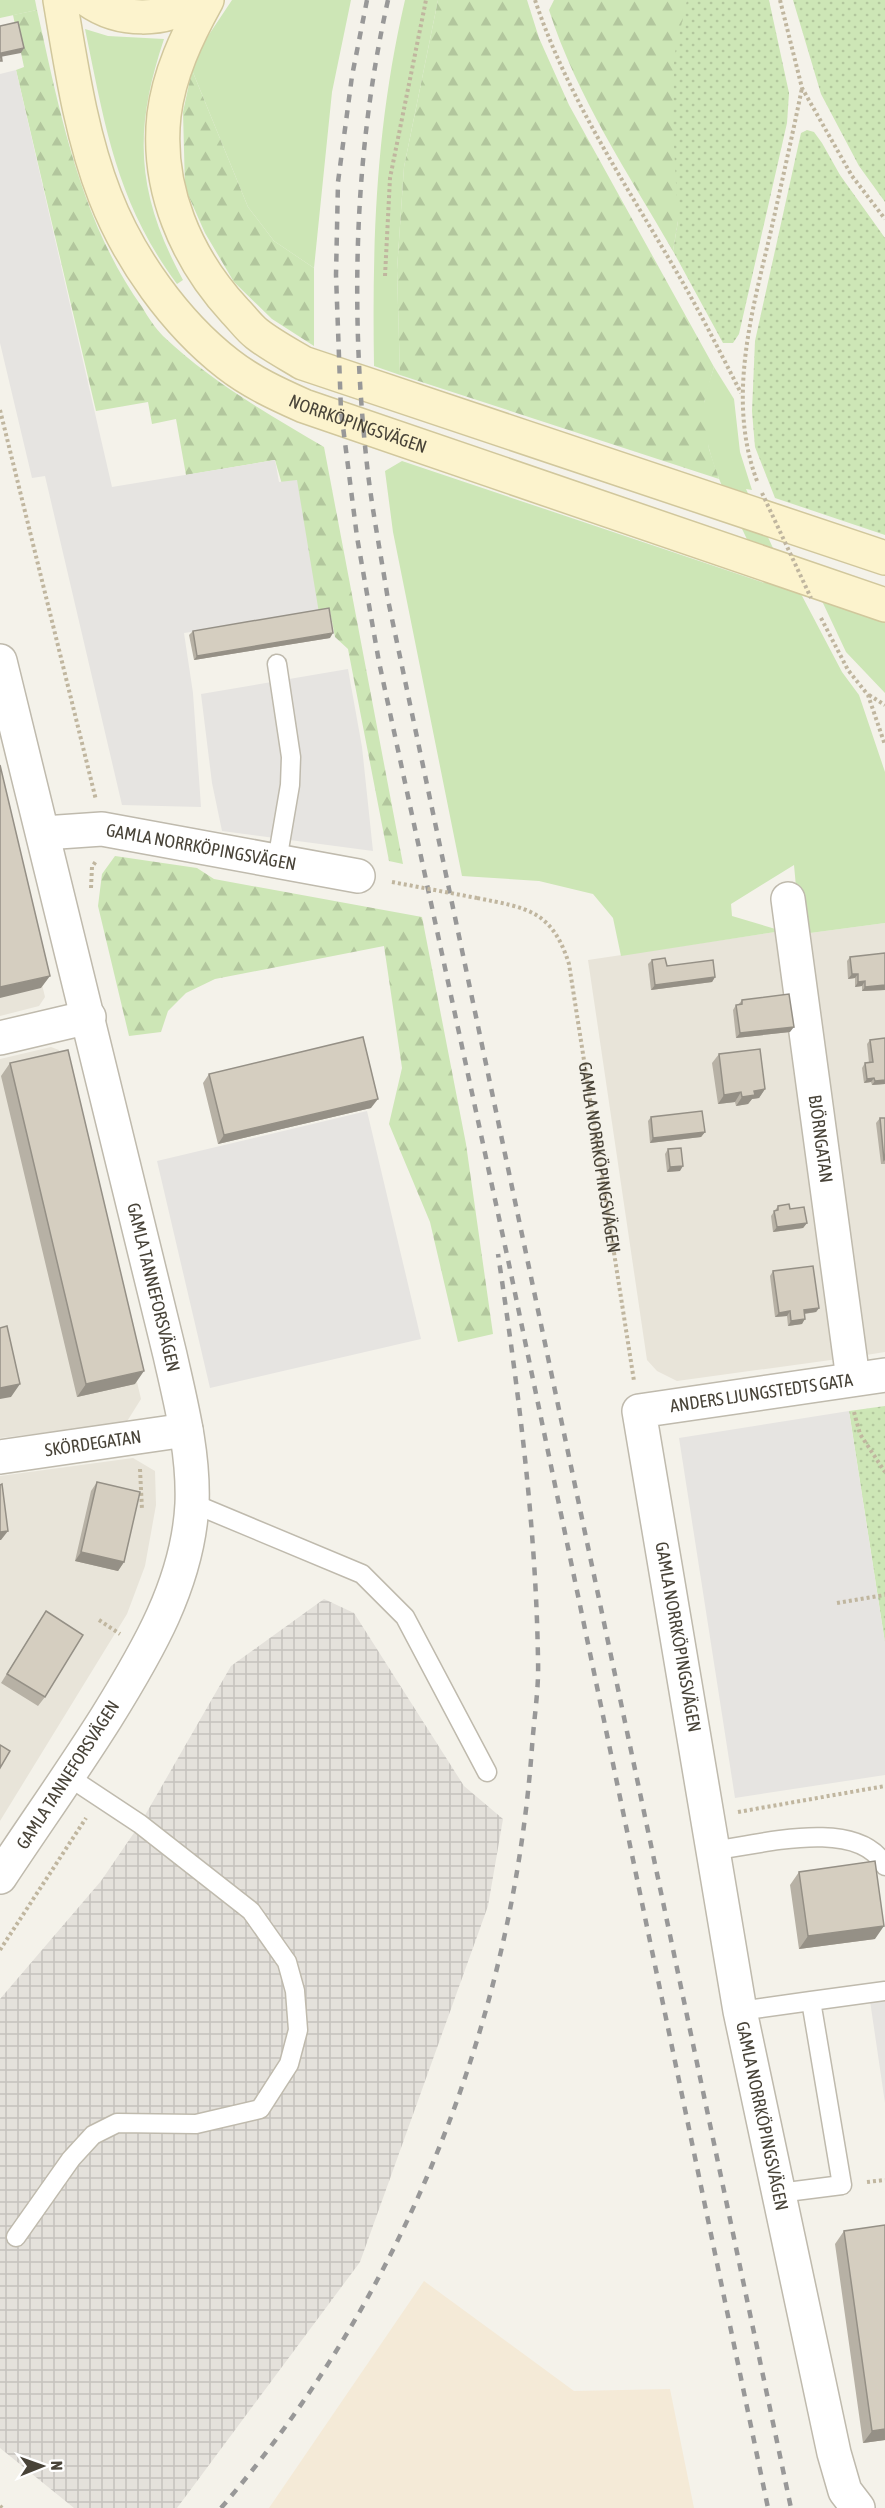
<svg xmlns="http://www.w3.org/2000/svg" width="885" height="2508" font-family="'Asap Condensed',sans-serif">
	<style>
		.residential { fill: #e8e4d9 }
		.commercial { fill: #f4ead7 }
		.industrial { fill: url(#industrial-grid) }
		.grass { fill: #cde6b6 }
		.forest { fill: url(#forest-firs) }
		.park { fill: url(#park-dots) }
		.parking { fill: #e6e4e1 }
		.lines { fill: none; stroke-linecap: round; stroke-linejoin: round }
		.service-casing { stroke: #bfbaad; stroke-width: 21 }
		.minor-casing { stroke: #bfbaad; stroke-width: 36 }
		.tertiary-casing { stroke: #bfbaad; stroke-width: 36 }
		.secondary-casing { stroke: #d1c79c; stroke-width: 36 }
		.path { stroke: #c0b69f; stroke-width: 4; stroke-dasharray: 3 3; stroke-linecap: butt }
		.service { stroke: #fff; stroke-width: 18 }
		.minor { stroke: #fff; stroke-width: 33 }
		.tertiary { stroke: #fff; stroke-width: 33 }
		.secondary { stroke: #fcf3cd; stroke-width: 33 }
		.rail { stroke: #989898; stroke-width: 4.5; stroke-dasharray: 8 8; stroke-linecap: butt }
		.path-bridge { stroke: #c0b69f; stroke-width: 4; stroke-dasharray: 3 3; stroke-linecap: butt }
		.wall { fill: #b7b1a5 }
		.shaded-wall { fill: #959086 }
		.building { fill: #d5cec0; stroke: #959086; stroke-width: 1.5 }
		.labels { text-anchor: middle; stroke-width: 4.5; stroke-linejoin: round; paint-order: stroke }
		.street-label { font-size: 18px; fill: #484338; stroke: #fff }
	</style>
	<defs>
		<pattern id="industrial-grid" width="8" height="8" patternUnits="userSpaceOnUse" patternTransform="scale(1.5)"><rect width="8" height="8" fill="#e4e1db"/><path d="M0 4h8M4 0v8" fill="none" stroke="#c5c2bd"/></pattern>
		<pattern id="forest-firs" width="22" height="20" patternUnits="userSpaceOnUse" patternTransform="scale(1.5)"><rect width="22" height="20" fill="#cde6b6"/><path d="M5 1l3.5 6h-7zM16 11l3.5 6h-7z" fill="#b2c69d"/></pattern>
		<pattern id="park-dots" width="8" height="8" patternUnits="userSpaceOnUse" patternTransform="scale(1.5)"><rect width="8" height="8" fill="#cde6b6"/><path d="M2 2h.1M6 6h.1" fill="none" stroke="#b2c69d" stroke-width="1.8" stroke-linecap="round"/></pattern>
	</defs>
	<rect width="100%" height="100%" fill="#f4f2ea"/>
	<path class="residential" d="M0,807L45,997L39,1006L0,1016Z
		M885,923V1352L860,1356L800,930L810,933Z
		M782,931L838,1359L677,1381L657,1371L647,1360L588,960Z
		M51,1047L59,1050L141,1399L126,1423L0,1438V1059Z
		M133,1458L155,1471L156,1505L145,1566L127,1614L0,1821V1476Z"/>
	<path class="commercial" d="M424,2281L574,2391L670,2389L694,2508H269Z"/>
	<path class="industrial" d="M324,1599L354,1613L464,1786L503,1819L488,1906L360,2262L177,2508H74L0,2448V1999L101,1881L140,1824L231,1666Z"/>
	<path class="grass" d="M0,0H35L37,10L0,18Z
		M232,0H351L332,92L314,268L274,241L248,207L192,70L204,42Z
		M405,0H438L404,167L397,270L400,375L374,366C372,239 376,125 405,0Z
		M85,29L108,36L164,39C133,132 136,193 183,280L177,284C116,202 105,125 85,29Z
		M714,367L734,399L740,452L752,490L746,489L793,592L801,594L842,672L859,695L885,772V923L810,933L800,930L794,865L731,904L732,916L782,931L621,956L613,918L593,894L539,881L462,876L393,532L385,471L402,461L765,583C746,524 701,469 704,403C705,392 711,378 714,367Z
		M822,601L885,621V693L846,652Z"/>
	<path class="forest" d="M438,0H527L539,38L569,105L714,367L704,402L709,449L719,479L400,375L397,270L404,167Z
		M554,0H687L678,176V221L673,251C628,173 577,97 549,10Z
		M37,10C60,112 80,220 142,307C148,317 155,328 163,336C210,381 268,414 324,447L403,864L389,861L348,649L335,637L330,611L319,613L275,460L186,475L176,419L152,424L148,402L96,411L16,70L24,67L13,15Z
		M192,70L248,207L274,241L314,268V346L272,319L234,282L205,233L185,188L183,112Z
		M115,856L197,868L214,879L422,917L466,1144L493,1334L458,1342L430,1222L389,1124L402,1068L384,946L215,979L186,993L168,1011L161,1032L129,1036L98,906L102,874Z"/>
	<path class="park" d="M687,0H769L789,93L787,123L739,334L733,343H723L673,251L678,221L673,127L674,57Z
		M793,0H885V202L859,166L821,94Z
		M807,130L814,132L822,143L840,175L885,238V535L775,498L755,447L752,411L755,341L801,133Z
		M885,1406V1643L849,1411Z"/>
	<path class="parking" d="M16,70L112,487L275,460L279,482L297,480L319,613L184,633L193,693L201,807L122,805L45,476L32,478L0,343V74Z
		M348,669L362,747L373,851L222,831L212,783L201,694Z
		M367,1111L421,1339L210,1388L157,1161Z
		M849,1411L885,1643V1775L735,1798L679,1438Z
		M885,1991V2103L869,1994Z"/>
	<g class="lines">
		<defs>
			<path id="service" d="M277,861L290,785L291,757L277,664
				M192,1503L362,1574L405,1617L487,1772
				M712,1851C758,1845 858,1816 885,1866
				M811,2001L885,1991
				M740,2011L811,2001L842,2185L779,2193
				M16,2237L71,2159L93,2135L117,2123L196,2124L260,2109L289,2064L298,2030L295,1991L287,1962L251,1911L140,1824L69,1777"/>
			<g id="minor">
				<path id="s2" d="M44,833L102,829L358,876"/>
				<path id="s3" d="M788,899L853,1379"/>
				<path d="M0,1038L89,1017"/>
				<path id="s4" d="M0,1457L186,1430"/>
				<path id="s5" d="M858,2508L845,2491L834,2453L740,2011L639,1411L885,1375"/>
			</g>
			<g id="tertiary">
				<path id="s6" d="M0,661L170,1355C181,1404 194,1453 192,1504C188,1583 147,1652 106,1718C72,1772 35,1824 0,1877"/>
			</g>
			<g id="secondary">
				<path id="s7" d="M60,0C71,65 81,135 105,196C129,258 175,323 228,364C251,382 277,394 304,406L885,605"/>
				<path d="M88,0C119,22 165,23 196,0"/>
				<path d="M207,0C187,36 169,74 164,115C156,188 186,258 235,311C242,318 249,328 257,334C271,345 288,354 303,363L885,558"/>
			</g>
		</defs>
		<use href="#service" class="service-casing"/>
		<use href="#minor" class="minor-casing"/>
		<use href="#tertiary" class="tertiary-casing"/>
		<use href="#secondary" class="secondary-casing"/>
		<g class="path">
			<path d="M535,0C568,99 627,186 679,276C701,314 721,354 741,393"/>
			<path d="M780,0L802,88L852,176L885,219"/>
			<path d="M385,276L390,178L426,0"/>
			<path d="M0,410L96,800"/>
			<path d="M757,481C727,401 751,315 770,235C781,186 792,137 802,88"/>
			<path d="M821,618L848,670L868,695L885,745"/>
			<path d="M869,695L885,705"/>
			<path d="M91,888L92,867L96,861"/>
			<path id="s1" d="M477,898C527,908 552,910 569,964L634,1381"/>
			<path d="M854,1412L860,1434L885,1472"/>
			<path d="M140,1469L142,1510"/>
			<path d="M837,1603L885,1595"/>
			<path d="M99,1620L120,1634"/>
			<path d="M738,1812L885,1786"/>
			<path d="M0,1950L86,1818"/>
			<path d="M867,2182L885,2180"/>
			<path d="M0,2506L2,2508"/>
		</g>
		<use href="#service" class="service"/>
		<use href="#minor" class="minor"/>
		<use href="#tertiary" class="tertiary"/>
		<use href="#secondary" class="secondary"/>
		<path class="rail" d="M367,0L352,76L338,182L336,275L341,411L357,537L379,662L510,1269L768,2508
			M388,0C354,152 350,310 367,465C372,510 381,555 388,600L791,2508
			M221,2508C403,2297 512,2024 532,1747C534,1718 539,1689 538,1660C536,1524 518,1388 498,1254"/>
		<path class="path-bridge" d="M762,493L811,598
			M392,882L477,898"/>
	</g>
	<path class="wall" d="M193,631L330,638L194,660L189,635Z
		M885,953V991V990L862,991V986L855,987V978L848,979L847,961L850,957Z
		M652,960L667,966L715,977L712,982L651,990L648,964Z
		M742,1000L790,1032L736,1038L733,1010L736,1005H738Z
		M870,1040L885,1084L872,1085L871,1082L864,1083L862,1068L865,1063H869L867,1044Z
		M719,1054L765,1089L759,1098L752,1099L748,1104L736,1106L735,1102L718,1104L712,1063Z
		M10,1063L135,1384L77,1397L1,1076Z
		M209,1074L371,1108L218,1144L203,1083Z
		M651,1117L705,1132L701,1137L650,1143L648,1121Z
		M880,1118H885V1164H881L876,1123Z
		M668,1149L680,1171L667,1172L665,1154Z
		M778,1206L790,1209L807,1223L803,1228L773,1232L771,1216Z
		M773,1271L819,1308L816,1312L805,1314L802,1324L788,1326L787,1316L775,1317L770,1276Z
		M97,1482L124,1562L118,1571L75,1561L91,1491Z
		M46,1611L45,1697L38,1706L1,1683Z
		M799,1872L875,1939L799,1949L790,1885Z
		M844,2231L885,2440L863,2443L835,2244Z"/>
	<path class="shaded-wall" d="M24,48L21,53L0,57L1,53Z
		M333,633L330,638L194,660L197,656Z
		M852,974H858L855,978L848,979Z
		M50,976L41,988L0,998V987Z
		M715,977L712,982L651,990L655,985Z
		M865,981L862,986L855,987L858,982Z
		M885,985V990L862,991L865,987Z
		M794,1027L790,1032L736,1038L740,1033Z
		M874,1078L871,1082L864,1083L867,1079Z
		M885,1080V1084L872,1085L875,1081Z
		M765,1089L759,1098L752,1099L748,1104L736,1106L742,1097L754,1091Z
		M741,1092L735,1102L718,1104L724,1095Z
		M378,1099L371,1108L218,1144L224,1135Z
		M705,1132L701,1137L650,1143L653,1138Z
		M683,1166L680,1171L667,1172L670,1167Z
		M807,1223L803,1228L773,1232L777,1227Z
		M819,1308L816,1312L801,1314L804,1310Z
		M790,1311L787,1316L775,1317L779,1313Z
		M805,1319L802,1324L788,1326L791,1321Z
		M144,1371L135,1384L77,1397L86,1384Z
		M20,1384L11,1397L0,1399V1388Z
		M8,1531L1,1540H0V1532Z
		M81,1552L124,1562L118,1571L75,1561Z
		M884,1926L875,1939L799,1949L808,1936Z
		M885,2429V2440L863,2443L872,2431Z"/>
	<path class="building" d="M18,22L24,48L1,53L2,61H0V26Z
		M329,608L333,633L197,656L193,631Z
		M0,765L50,976L0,987Z
		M885,953V985L865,987V981L858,982V974H852L850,957Z
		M665,958L667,966L713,960L715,977L655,985L652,960Z
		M789,994L794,1027L740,1033L736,1005L742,1004V1000Z
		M363,1037L378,1099L224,1135L209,1074Z
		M885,1038V1080L875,1081L874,1078L867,1079L865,1063L873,1062L870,1040Z
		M760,1049L765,1089L754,1091L755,1095L742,1097L741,1092L724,1095L719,1054Z
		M68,1050L144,1371L86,1384L10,1063Z
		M702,1111L705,1132L653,1138L651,1117Z
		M880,1118H885V1159L884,1160Z
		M681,1148L683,1166L670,1167L668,1149Z
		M789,1204L790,1209L804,1207L807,1223L777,1227L774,1211L778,1210V1206Z
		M813,1266L819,1308L804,1310L805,1319L791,1321L790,1311L779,1313L773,1271Z
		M7,1326L20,1384L0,1388V1328Z
		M97,1482L140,1492L124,1562L81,1552Z
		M2,1484L8,1531L0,1532V1485Z
		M46,1611L83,1635L45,1697L7,1674Z
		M0,1745L10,1751L0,1768Z
		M875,1861L884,1926L808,1936L799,1872Z
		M885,2225V2429L872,2431L844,2231Z"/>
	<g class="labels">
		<g class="street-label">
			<text dy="6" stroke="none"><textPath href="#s7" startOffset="556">NORRKÖPINGSVÄGEN</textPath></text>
			<text dy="6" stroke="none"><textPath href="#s2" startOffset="159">GAMLA NORRKÖPINGSVÄGEN</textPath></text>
			<text dy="6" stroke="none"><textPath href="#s3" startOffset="242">BJÖRNGATAN</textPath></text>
			<text dy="6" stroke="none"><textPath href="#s1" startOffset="318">GAMLA NORRKÖPINGSVÄGEN</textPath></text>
			<text dy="6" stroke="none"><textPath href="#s6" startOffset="645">GAMLA TANNEFORSVÄGEN</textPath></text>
			<text dy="6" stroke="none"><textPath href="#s5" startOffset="1245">ANDERS LJUNGSTEDTS GATA</textPath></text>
			<text dy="6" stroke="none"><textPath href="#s4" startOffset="94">SKÖRDEGATAN</textPath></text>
			<text transform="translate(678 1637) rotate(80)" y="6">GAMLA NORRKÖPINGSVÄGEN</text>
			<text transform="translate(68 1775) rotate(-57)" y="6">GAMLA TANNEFORSVÄGEN</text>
			<text transform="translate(762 2116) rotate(78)" y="6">GAMLA NORRKÖPINGSVÄGEN</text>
		</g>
	</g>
	<g transform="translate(42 2466) rotate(89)" stroke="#ffffff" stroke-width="4.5" paint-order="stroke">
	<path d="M0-4.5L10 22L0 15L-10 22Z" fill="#484338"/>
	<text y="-9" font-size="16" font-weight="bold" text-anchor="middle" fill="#484338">N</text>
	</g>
</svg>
